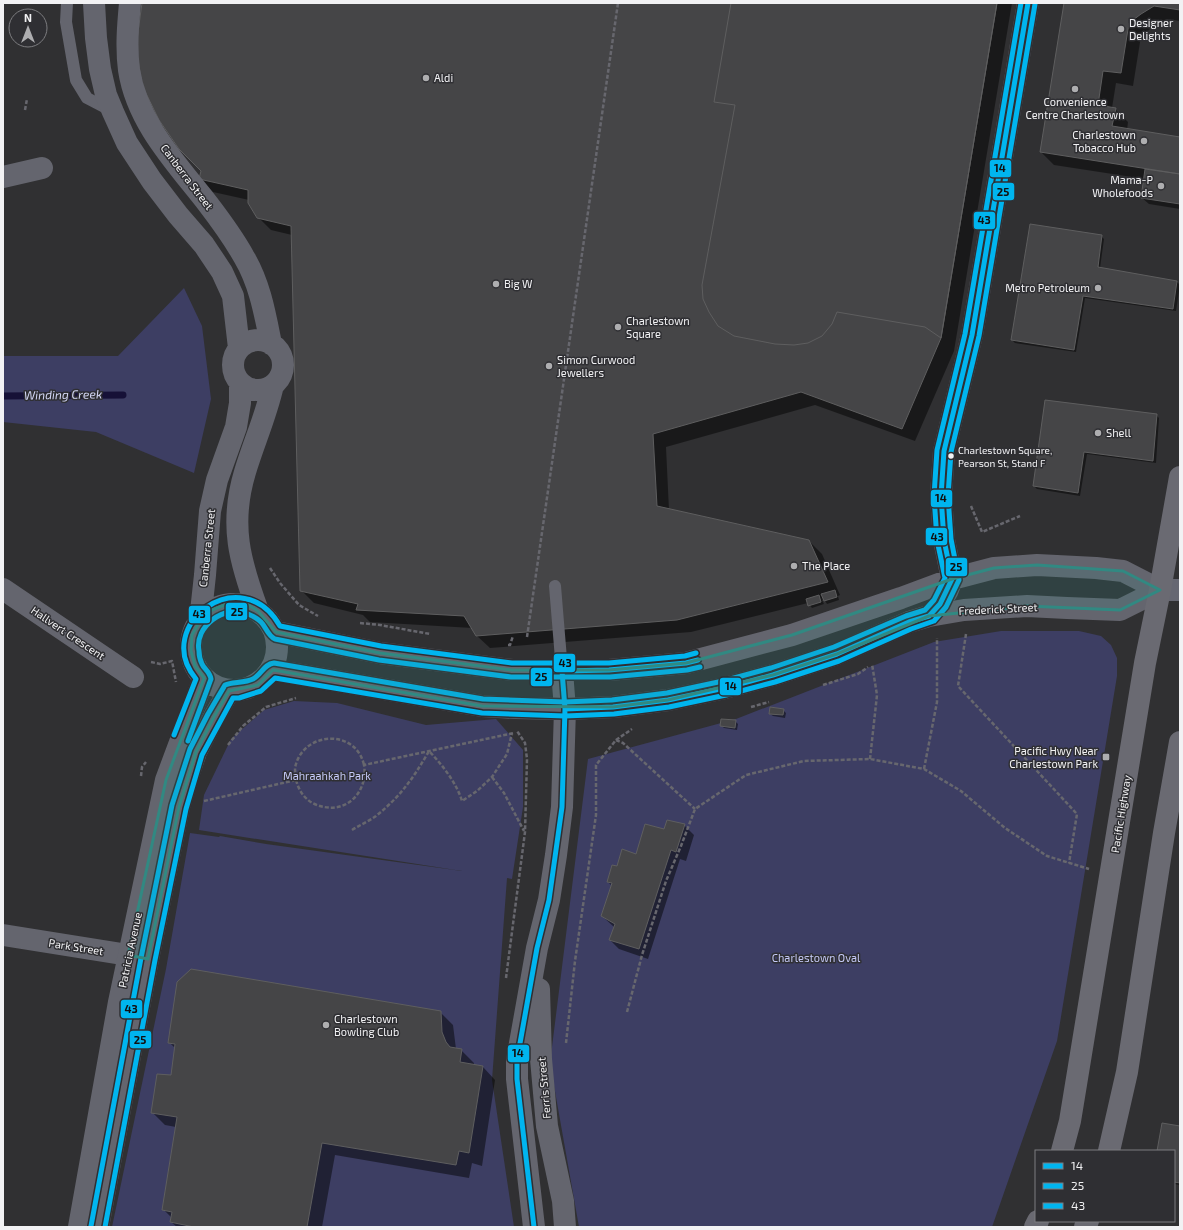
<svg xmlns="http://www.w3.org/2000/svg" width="1183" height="1230" font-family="'Exo 2',sans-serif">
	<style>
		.green { fill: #3d3e63 }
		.shadow { fill: #0007 }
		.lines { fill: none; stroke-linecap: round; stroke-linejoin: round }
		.stream { stroke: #161137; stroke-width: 7 }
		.building { fill: #454547; stroke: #5e5e5f }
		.path { stroke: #67676e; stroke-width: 2.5; stroke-dasharray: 4 2; stroke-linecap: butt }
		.service { stroke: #64656e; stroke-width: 12 }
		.minor { stroke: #64656e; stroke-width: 22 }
		.tertiary { stroke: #64656e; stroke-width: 22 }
		.secondary { stroke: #666772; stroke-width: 22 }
		.trunk { stroke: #6a6a72; stroke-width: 22 }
		.bus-1-casing { stroke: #2f2f33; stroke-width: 8 }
		.bus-2-casing { stroke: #2f2f33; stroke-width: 8 }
		.bus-3-casing { stroke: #2f2f33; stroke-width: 8 }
		.bus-1 { stroke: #00b5ef; stroke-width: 5 }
		.bus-2 { stroke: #00b5ef; stroke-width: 5 }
		.bus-3 { stroke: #00b5ef; stroke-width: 5 }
		.marked { fill: #318982; fill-opacity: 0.2; stroke: #318982; stroke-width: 3; stroke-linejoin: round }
		.poi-dot { fill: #aeaeb0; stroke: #2f2f33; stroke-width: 1.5 }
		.bus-dot { fill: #f2f2f4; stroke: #2f2f33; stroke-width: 1.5 }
		.labels { text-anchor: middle; stroke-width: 3; stroke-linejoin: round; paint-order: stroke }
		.bus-label { font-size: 10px; fill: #f2f2f4; stroke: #2f2f33; text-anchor: start }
		.poi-label { font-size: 11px; fill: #f2f2f4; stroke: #2f2f33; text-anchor: start }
		.street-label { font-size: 11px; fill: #f2f2f4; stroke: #2f2f33 }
		.park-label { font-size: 11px; fill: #c5c9f7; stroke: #2f2f33 }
		.water-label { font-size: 12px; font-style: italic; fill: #d4d7f6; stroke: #2f2f33 }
		.line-badge { stroke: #2f2f33; stroke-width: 1.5 }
		.pale-badge-label { font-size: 11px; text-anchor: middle; font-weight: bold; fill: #111 }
	</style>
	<rect width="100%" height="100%" fill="#303032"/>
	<path class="green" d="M184,288L202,326L211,399L194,473L96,432L3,422V356H118Z
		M1001,631H1079L1101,636L1111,645L1117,658V676L1057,1041L992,1227H579L550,1063L588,759L736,719L934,642Z
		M294,701L337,703L426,725L496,719L523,750V807L512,879L507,878L492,1080L514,1227H112L166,969L190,833L219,837L220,836L266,844L462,871L199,830L204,795L231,739L264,710Z"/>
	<path class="shadow" d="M143,3H1012L954,351L915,441L815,405L666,447L669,510L808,540L822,554L840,595L838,596L839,600L827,604L824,599L822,600L824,604L812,608L808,603L691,632L490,648L476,635L472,628L370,622L363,615L314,603L301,590L292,235L271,230L258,217L249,200L213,192L200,179L202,171Z
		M1065,3H1180V21L1167,19L1154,26L1141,36L1133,86L1116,83L1112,108L1115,109L1128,122L1127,130L1180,138V209L1149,204L1142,198L1145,179L1054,165L1041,152Z
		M1030,225L1101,236L1104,239L1100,268L1177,282L1180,285L1176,311L1085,298L1076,352L1015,343L1012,340Z
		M1046,401L1156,415L1159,418L1156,463L1087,454L1080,496L1037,489L1034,486Z
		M783,710L786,713L785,718L773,716L770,714Z
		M735,721L738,724L737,730L724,728L721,725Z
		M684,825L694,835L686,861L680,859L648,959L619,949L610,940L614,927L602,916L612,886L608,882L618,867L636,855L665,830Z
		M440,1012L453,1025L456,1049L461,1050L474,1063V1065L483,1067L495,1080L482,1166L472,1163L469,1178L335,1155L322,1227H177L171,1222L172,1218L163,1209L176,1127L165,1125L152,1112L172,1076L176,1049L169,1042Z
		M1180,1127V1185L1174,1184V1151H1158Z"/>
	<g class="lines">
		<path class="stream" d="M3,396L123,395"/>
	</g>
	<path class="building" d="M142,3H997L941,338L902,429L801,392L653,434L657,506L809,540L828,582L677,620L476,636L464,616L356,610L358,604L300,591L291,226L257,218L248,203V190L199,179L201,171L179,149L159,120L142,85L136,47Z
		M731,3H997L941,338L925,327L837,312L832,324L822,336L808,343L794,345L775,344L734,336L718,326L709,312L703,299L702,285L735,105L714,102Z
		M1064,3H1180V10L1154,6L1141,14L1129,23L1121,73L1103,71L1098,105L1116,108L1112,126L1180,137V174L1040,152Z
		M1145,169L1180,174V204L1141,198Z
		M1030,224L1102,235L1098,267L1177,281L1173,309L1083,296L1074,350L1011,340Z
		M1045,400L1157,414L1153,461L1084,452L1078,493L1033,486Z
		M835,590L837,597L824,601L821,594Z
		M819,595L821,602L808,606L806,599Z
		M770,707L784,709L783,715L769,714Z
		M721,719L736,720L735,728L720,726Z
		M667,820L685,824L676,852L671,850L639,949L609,940L615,924L601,916L612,883L607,882L612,865L617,866L622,849L636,854L645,824L664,829Z
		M191,969L441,1011L442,1032L446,1042L450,1047L462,1049L460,1062L483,1066L469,1153L459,1151L456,1165L322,1143L307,1227H194L170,1222L172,1212L162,1210L177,1117L151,1113L157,1074L171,1075L175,1044L168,1043L177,982Z
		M1162,1123L1180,1126V1183L1174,1182V1151H1157Z"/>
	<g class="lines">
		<path class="path" d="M25,110L27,99
			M971,506L982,532L1020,516
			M270,568L280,583L299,605L318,616
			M360,623L380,625L430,634
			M966,634L958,686L1077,814L1069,863
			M527,637L618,3
			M508,645H510L513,636
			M151,662L160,664L172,661L176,682
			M823,685L858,674L868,667
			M751,707L769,702
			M616,740L623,743L695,809
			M228,745L243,726L266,707L296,698
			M870,759L877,695L872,664
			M924,769L937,702V638
			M141,776L142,767L146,762
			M492,777L504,793L524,831
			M296,780C298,787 301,794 307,799C311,803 318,806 324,807C350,812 368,789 364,765L514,733
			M204,801L296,780C296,776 295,772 295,768C302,731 356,728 364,765
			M352,830C360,825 369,821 376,816C401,796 414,777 429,751C443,766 456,782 462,801L477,791L492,777L507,754L512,733
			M506,978L525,832L527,759L525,743L517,731
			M627,1012L642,955L666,881L681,846L695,809L746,775L804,761L870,759L924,769L961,791L1005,828L1047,856L1089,869
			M566,1043L575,961L596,815V765L616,740L632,729"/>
		<path class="service" d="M67,3L66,22L76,80L87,98L112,111
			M555,586L562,671"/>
		<path class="minor" d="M3,177L42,168
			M3,589L133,677
			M3,935L147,958"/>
		<path class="tertiary" d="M94,3L96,38L100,69L106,95L113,112L127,143L152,181L178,215L204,245L222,272L233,296L239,348
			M130,3C128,25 126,47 129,70C137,123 177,164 208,204C221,221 234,239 244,257C260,284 265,314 271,344
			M233 365a25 25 0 1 1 50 0a25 25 0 1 1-50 0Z
			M947,592L952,579L944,540L941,496L944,451L972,335L1028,3
			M191 647a43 43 0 1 1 86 0a43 43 0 1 1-86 0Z
			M258,611C240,562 229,525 245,472C254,442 266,416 273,385
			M200,621L205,575L210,511L217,480L236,427L240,403V383
			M276,632L380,653L512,670H609L686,663L792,635L901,598L952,579L994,568L1037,565L1096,568L1123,571L1160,590
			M273,670L482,706L516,708L565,709L613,707L668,700L725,688L773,675L837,654L909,622L929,616L964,610L1027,606L1067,608L1120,610L1160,590
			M539,989L541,1059L547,1126L563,1201L565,1227
			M79,1227L119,1002L166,780L204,678
			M98,1227L148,959L179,807L187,779L196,752L214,717L229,691
			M534,1227L517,1079V1060L537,948L549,900L556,855L562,807L565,709L562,671"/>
		<path class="secondary" d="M1160,590H1180"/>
		<path class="trunk" d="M1062,1151L1070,1121L1145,663L1160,590L1180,477
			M1109,1151L1127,1072L1164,833L1180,742
			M1035,1227L1038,1221
			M1085,1227L1088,1221"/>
		<defs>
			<path id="bus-1" d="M565,709L613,707L668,700L725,688L773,675L837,654L909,622L929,616L940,604L952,579L944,540L941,496L944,451L972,335L1028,3
				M534,1227L517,1079V1060L537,948L549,900L562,807L565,709L562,671L609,670L686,663L698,660"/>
			<path id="bus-2" d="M188,741L211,679C210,672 204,669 202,664C200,660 199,655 199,651C194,626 225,604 248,614C253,616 258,619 261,622C266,627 268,636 275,639L379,660L511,677H610L687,670L700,667
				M105,1227L155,960L186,809L202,755L233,698H239L261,691L275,678L482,713L565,716L614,714L669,707L726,695L775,682L839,661L911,629L934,621L946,607L959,580L951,539L948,496L951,452L979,336L1035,4"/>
			<path id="bus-3" d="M174,735L196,679C151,625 242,559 280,626L381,646L512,663H609L685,656L696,653
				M91,1226L141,958L172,805L190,749L208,714L225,685C232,682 245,683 253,679C261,675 264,664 274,663L483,699L565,702L612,700L667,693L723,681L771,668L834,647L906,616L925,610L934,600L945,578L937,540L934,496L937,450L965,334L1021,3"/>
		</defs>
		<use href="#bus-1" class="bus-1-casing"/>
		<use href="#bus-2" class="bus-2-casing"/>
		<use href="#bus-3" class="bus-3-casing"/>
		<use href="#bus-1" class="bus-1"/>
		<use href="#bus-2" class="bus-2"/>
		<use href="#bus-3" class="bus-3"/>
	</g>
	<path class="marked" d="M1037,565L1123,571L1160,590L1120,610L1027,606L929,616L837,654L773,675L668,700L613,707L482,706L273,670L258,685L229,691L214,717L196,752L179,807L148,959L128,955L166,780L204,678L195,666L191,651L192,635L200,621L212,610L227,604L248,605L258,611L276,632L380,653L512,670H609L686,663L792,635L952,579L994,568Z"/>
	<g class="poi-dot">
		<circle cx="1121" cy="29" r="4"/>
		<circle cx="426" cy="78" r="4"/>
		<circle cx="1075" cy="89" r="4"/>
		<circle cx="1144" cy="141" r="4"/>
		<circle cx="1161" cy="186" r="4"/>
		<circle cx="496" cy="284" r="4"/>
		<circle cx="1098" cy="288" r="4"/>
		<circle cx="618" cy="327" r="4"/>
		<circle cx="549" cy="366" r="4"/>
		<circle cx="1098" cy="433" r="4"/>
		<circle cx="794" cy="566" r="4"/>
		<rect x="1102" y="753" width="8" height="8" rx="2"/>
		<circle cx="326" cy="1025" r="4"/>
	</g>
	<circle class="bus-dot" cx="951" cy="456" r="3.5"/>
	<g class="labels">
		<g class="bus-label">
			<text x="958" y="454">Charlestown Square,<tspan x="958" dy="13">Pearson St, Stand F</tspan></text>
		</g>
		<g class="poi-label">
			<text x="1129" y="27">Designer<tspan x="1129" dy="13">Delights</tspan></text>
			<text x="434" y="82">Aldi</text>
			<text x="1075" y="106" text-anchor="middle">Convenience<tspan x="1075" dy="13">Centre Charlestown</tspan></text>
			<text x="1136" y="139" text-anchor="end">Charlestown<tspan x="1136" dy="13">Tobacco Hub</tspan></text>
			<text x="1153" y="184" text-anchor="end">Mama-P<tspan x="1153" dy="13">Wholefoods</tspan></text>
			<text x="504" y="288">Big W</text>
			<text x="1090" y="292" text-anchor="end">Metro Petroleum</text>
			<text x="626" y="325">Charlestown<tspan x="626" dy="13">Square</tspan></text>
			<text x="557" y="364">Simon Curwood<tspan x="557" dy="13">Jewellers</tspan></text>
			<text x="1106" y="437">Shell</text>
			<text x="802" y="570">The Place</text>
			<text x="1098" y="755" text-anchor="end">Pacific Hwy Near<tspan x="1098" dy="13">Charlestown Park</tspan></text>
			<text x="334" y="1023">Charlestown<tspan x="334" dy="13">Bowling Club</tspan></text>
		</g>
		<g class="street-label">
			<text transform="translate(187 177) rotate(53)" y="4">Canberra Street</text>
			<text transform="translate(207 548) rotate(-84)" y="4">Canberra Street</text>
			<text transform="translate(998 609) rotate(-3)" y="4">Frederick Street</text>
			<text transform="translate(68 633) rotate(34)" y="4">Hallvert Crescent</text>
			<text transform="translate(1121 814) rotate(-81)" y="4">Pacific Highway</text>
			<text transform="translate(76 947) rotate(9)" y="4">Park Street</text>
			<text transform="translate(130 950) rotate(-78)" y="4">Patricia Avenue</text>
			<text transform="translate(544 1088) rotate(-95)" y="4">Ferris Street</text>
		</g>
		<g class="park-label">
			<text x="327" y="780">Mahraahkah Park</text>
			<text x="816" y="962">Charlestown Oval</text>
		</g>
		<g class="water-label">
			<text transform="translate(63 395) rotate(-1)" y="4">Winding Creek</text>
		</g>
	</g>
	<g class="line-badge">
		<rect x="989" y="159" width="23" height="19" rx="4" fill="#00b5ef"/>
		<rect x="992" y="182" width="23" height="19" rx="4" fill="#00b5ef"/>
		<rect x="973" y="211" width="23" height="19" rx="4" fill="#00b5ef"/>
		<rect x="930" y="489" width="23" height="19" rx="4" fill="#00b5ef"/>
		<rect x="925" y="527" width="23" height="19" rx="4" fill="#00b5ef"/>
		<rect x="945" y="557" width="23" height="20" rx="4" fill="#00b5ef"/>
		<rect x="225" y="602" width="23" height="19" rx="4" fill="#00b5ef"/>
		<rect x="188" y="605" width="23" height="19" rx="4" fill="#00b5ef"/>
		<rect x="553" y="653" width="23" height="20" rx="4" fill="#00b5ef"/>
		<rect x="530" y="667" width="23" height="20" rx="4" fill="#00b5ef"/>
		<rect x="719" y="677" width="23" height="19" rx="4" fill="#00b5ef"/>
		<rect x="120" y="999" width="23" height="20" rx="4" fill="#00b5ef"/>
		<rect x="129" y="1030" width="23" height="19" rx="4" fill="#00b5ef"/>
		<rect x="507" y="1044" width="23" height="19" rx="4" fill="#00b5ef"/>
	</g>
	<g class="pale-badge-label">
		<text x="1000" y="172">14</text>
		<text x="1003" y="196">25</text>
		<text x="984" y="224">43</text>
		<text x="941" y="502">14</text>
		<text x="937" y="541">43</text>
		<text x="956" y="571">25</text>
		<text x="237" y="616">25</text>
		<text x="199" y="618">43</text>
		<text x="565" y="667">43</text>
		<text x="541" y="681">25</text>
		<text x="731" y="690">14</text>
		<text x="131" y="1013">43</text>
		<text x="140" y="1044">25</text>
		<text x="518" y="1057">14</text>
	</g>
	<rect width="1183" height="1230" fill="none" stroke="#f2f2f4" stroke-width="8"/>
	<rect x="1035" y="1150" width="140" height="72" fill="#2f2f33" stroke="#7d7d80"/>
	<rect x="1043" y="1163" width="20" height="6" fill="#00b5ef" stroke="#7d7d80"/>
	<text x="1071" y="1170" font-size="12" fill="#f2f2f4">14</text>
	<rect x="1043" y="1183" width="20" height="6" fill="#00b5ef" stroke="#7d7d80"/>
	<text x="1071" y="1190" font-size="12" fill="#f2f2f4">25</text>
	<rect x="1043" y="1203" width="20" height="6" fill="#00b5ef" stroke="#7d7d80"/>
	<text x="1071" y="1210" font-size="12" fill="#f2f2f4">43</text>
	<g transform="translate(28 28)"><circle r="19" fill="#2f2f33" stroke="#7d7d80"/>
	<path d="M0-3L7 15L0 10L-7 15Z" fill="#aeaeb0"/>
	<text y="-6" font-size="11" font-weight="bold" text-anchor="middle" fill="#f2f2f4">N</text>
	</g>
</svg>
